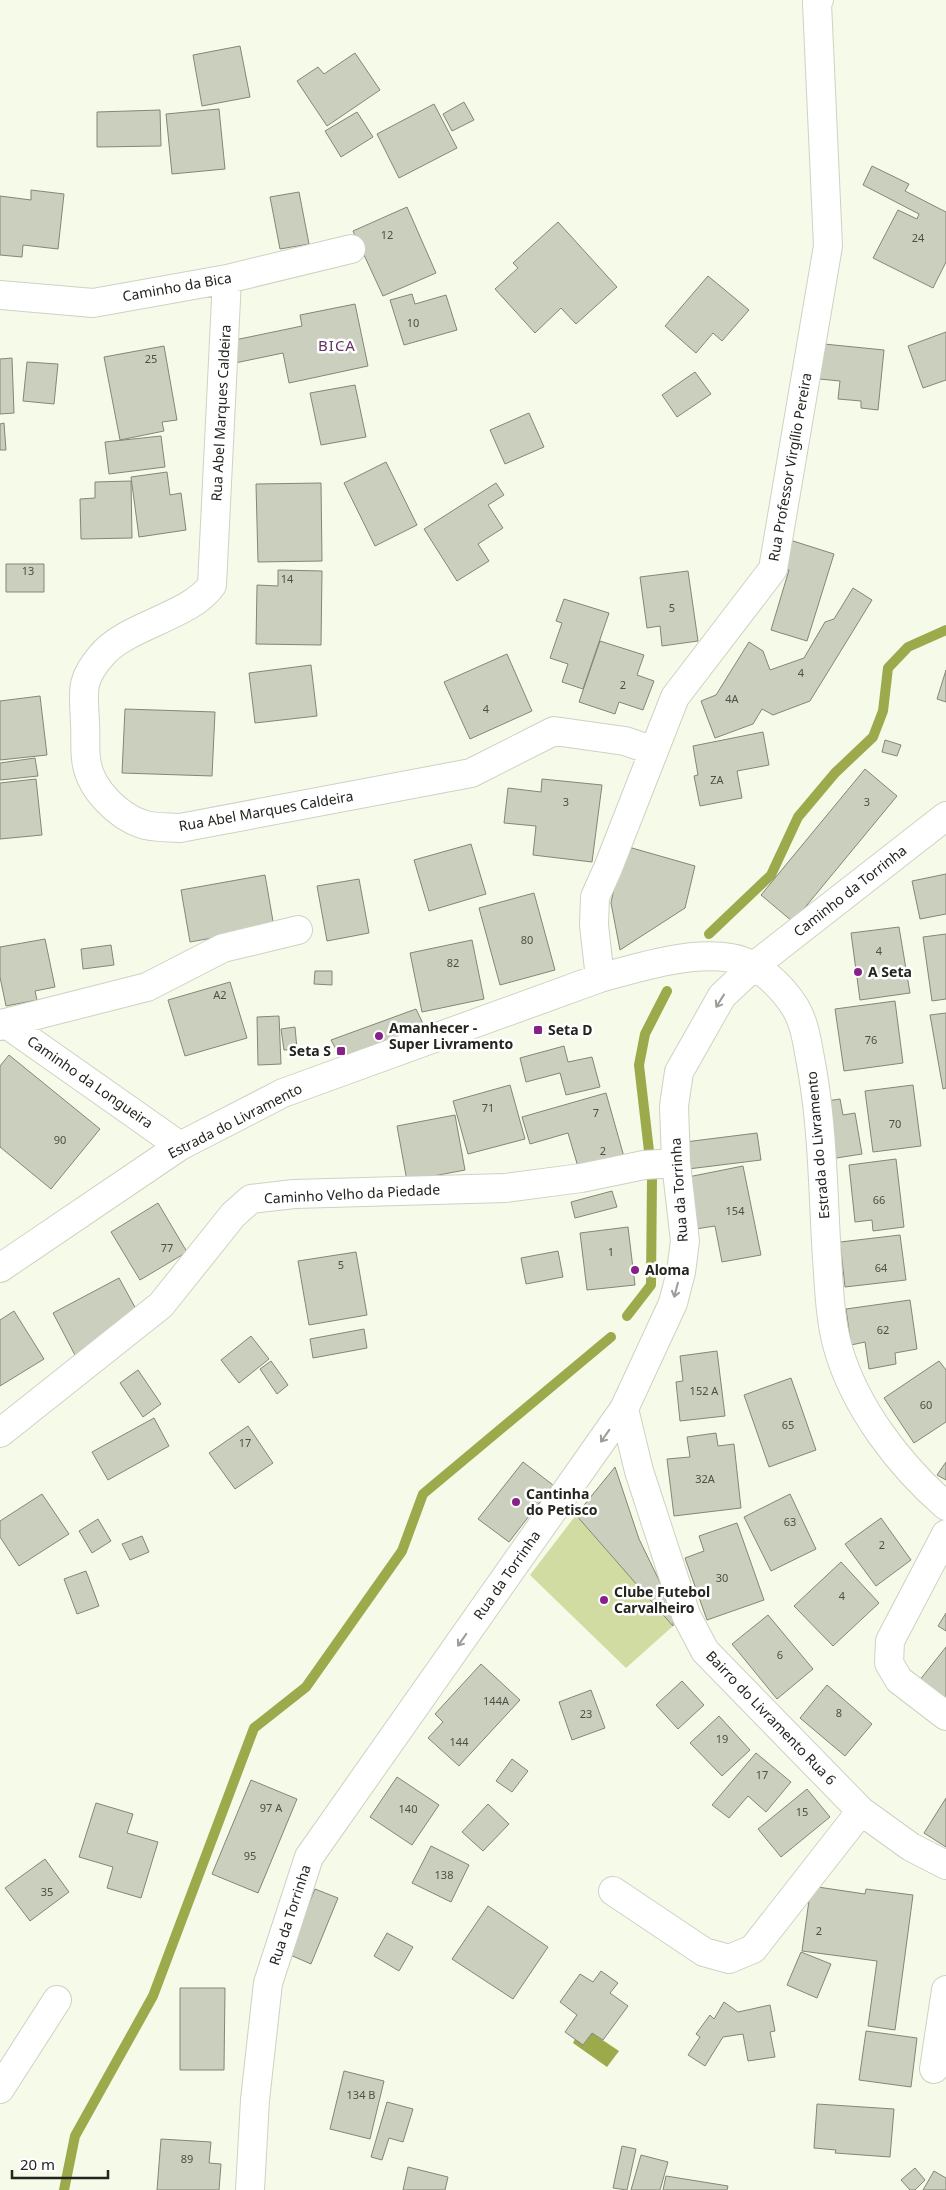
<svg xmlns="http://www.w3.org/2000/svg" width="946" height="2190" font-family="'Noto Sans',sans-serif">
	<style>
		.green { fill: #d1dca2 }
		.water { fill: #9caa4c }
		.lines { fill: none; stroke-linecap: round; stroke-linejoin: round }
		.stream { stroke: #9caa4c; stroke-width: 10 }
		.building { fill: #cbcfbe; stroke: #848777 }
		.minor-casing { stroke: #ced2c1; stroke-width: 30 }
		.minor { stroke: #fff; stroke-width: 28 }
		.oneway { stroke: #9c9d9a }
		.poi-dot { fill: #862189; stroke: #fff; stroke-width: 2 }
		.labels { text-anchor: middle; stroke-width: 5; stroke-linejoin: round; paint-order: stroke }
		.number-label { font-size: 11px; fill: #4d5047 }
		.street-label { font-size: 14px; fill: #23251f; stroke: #fff }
		.poi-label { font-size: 14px; font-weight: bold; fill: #23251f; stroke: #fff; text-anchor: start }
		.neighbourhood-label { font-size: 15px; letter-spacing: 1px; fill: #633264; stroke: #fff }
	</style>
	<rect width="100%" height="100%" fill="#f6fae9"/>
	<path class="green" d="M576,1515L673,1626L626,1668L530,1575Z"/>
	<path class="water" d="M592,2033L619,2051L607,2067L573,2043L575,2039L583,2045Z"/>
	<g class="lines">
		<path class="stream" d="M709,934L771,875L798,817L835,773L873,737L883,711L888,668L908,647L946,630
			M627,1316L651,1285L652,1177L639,1065L645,1034L667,991
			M64,2190L75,2136L153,1996L254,1728L306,1687L402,1551L423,1494L611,1337"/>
	</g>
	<path class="building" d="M240,46L250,97L202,106L193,55Z
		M355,53L380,90L327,126L297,81L318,67L324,74Z
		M464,102L474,120L452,131L443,114Z
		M434,104L457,148L399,178L377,134Z
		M219,109L225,169L172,174L166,114Z
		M160,110L161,146L97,147V112Z
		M357,112L373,137L341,157L325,131Z
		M872,166L909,184L905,191L946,212V262L933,288L873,258L898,210L917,219L919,214L863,185Z
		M31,190L64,194L58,249L23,245L22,257L0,255V196L31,200Z
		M299,192L309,244L280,249L270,197Z
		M407,207L436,273L383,296L353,231Z
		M558,222L617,287L576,324L561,308L535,333L495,289L518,268L513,263Z
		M708,276L749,310L722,341L713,333L696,353L665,326Z
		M412,294L415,304L446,295L457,330L404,345L390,300Z
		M355,304L368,366L289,383L283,353L235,363L230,341L302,326L300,315Z
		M946,332V380L923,388L908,346Z
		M824,344L884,350L878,410L861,408V401L838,399L840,381L819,379Z
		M164,346L177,420L162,422L164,431L120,440L104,357Z
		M12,358L14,413L0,414V359Z
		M27,362L58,364L54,404L23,401Z
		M695,372L711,394L677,417L662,395Z
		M355,385L366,437L321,445L310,393Z
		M529,413L544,447L505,464L490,430Z
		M4,423L6,450H0V424Z
		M161,436L165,467L109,474L105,442Z
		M386,462L417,525L375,546L344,483Z
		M167,472L170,495L181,493L186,530L139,537L131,477Z
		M131,481L132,538L81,539L80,499L95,498V482Z
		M321,483L322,561L258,562L256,484Z
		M496,483L504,495L488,505L503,528L478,544L489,561L457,581L424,529Z
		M790,540L834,554L807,641L771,630L789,570L781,568Z
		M6,564H44V592H6Z
		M278,570L322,571L321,645L256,644L257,585L278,586Z
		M688,571L698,641L662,646L660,626L647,628L640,577Z
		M853,588L872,600L810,701L773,715L762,709L753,724L715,738L701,701L716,695L749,642L763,651L770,670L804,658L825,622L834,619Z
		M564,599L609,613L583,689L562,682L568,664L550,658L562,623L556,621Z
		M600,641L644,655L637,675L654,681L643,710L619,702L615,714L579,702Z
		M507,654L532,711L470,739L444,682Z
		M311,665L317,716L255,723L249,673Z
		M946,670V702L937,699Z
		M40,696L47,755L0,760V701Z
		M125,709L215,712L212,776L122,773Z
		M763,732L769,765L737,771L742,798L700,806L694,776L698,775L693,746Z
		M885,740L901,745L897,756L882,752Z
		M35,758L38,776L0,780V763Z
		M865,769L897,796L793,922L761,895Z
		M36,779L42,835L0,839V783Z
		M542,779L602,785L592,862L533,855L536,826L504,823L508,788L541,792Z
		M471,844L486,894L429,911L414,860Z
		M632,848L695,866L685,908L620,950L611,903L618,870Z
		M946,874V914L920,919L912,881Z
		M265,875L274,927L190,942L181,890Z
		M359,879L369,933L327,941L317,886Z
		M534,893L555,970L500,985L479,908Z
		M899,927L910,993L860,1000L851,933Z
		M946,934V999L932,1001L923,937Z
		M45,939L55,987L35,991L37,1000L6,1006L0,977V947Z
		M472,940L484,999L422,1012L410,953Z
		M111,945L114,965L83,969L81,949Z
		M315,971H332V985L314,984Z
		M230,982L247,1038L185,1056L168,1000Z
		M895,1001L903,1063L844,1071L835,1009Z
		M416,1009L427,1032L343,1062L331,1040Z
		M946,1013V1088L943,1089L930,1015Z
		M279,1016L281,1064L258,1065L257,1017Z
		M295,1027L297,1049L284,1050L281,1029Z
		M564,1046L568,1062L592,1057L600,1087L566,1095L560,1073L526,1082L520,1058Z
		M9,1055L100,1129L51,1189L0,1147V1066Z
		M510,1085L525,1139L468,1154L453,1101Z
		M913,1085L921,1146L873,1152L865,1091Z
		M606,1093L626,1164L581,1177L568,1133L530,1144L522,1117Z
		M840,1099L843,1115L855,1113L862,1154L830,1159L820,1102Z
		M455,1115L465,1170L407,1181L397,1126Z
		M757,1133L761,1160L688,1169L685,1142Z
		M896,1159L904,1227L873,1231L872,1220L855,1222L849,1165Z
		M743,1166L761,1255L722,1262L715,1226L689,1230L678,1179Z
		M612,1191L617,1207L575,1218L571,1202Z
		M158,1203L187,1252L140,1280L111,1232Z
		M628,1227L635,1285L587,1290L580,1233Z
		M900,1235L906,1280L845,1287L840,1242Z
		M558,1251L563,1277L526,1284L521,1258Z
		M356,1252L367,1315L309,1325L298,1261Z
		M119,1278L137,1311L118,1321L124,1333L76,1357L53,1313Z
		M910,1300L917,1349L895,1353L896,1364L869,1369L865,1342L851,1345L846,1309Z
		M14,1311L44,1359L0,1386V1320Z
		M364,1329L367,1348L313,1358L310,1339Z
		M251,1336L269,1359L239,1383L221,1360Z
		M717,1351L725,1416L680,1421L676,1382L683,1381L680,1356Z
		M271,1361L288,1385L277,1394L260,1369Z
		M939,1361L946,1370V1422L914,1443L884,1398Z
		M138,1370L161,1404L143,1417L120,1383Z
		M791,1378L816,1450L769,1467L744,1395Z
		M154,1418L169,1446L108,1480L92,1452Z
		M248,1426L273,1463L235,1489L209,1453Z
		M716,1433L718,1446L734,1444L741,1508L674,1516L667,1459L690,1457L687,1437Z
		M523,1462L553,1485L509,1542L478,1519Z
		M946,1462V1480L937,1475Z
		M615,1467L639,1539L674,1611L673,1626L576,1515Z
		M42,1494L69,1534L19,1566L0,1537V1521Z
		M790,1494L816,1549L771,1571L744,1517Z
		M881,1518L911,1560L876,1586L845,1544Z
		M98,1519L111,1541L92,1553L79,1531Z
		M737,1523L764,1600L707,1620L685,1558L704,1551L699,1536Z
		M142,1536L149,1552L130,1560L122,1544Z
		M841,1562L879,1603L833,1646L794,1606Z
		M86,1571L99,1606L77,1614L64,1579Z
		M946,1613V1631L938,1626Z
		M768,1615L813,1669L777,1699L732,1644Z
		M946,1647V1710L915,1686Z
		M481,1664L520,1700L459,1766L428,1738L443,1722L435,1714Z
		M682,1681L704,1705L678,1729L656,1705Z
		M827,1685L872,1724L845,1756L800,1718Z
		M591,1690L605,1728L572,1740L559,1702Z
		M719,1716L750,1750L722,1776L690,1743Z
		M756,1753L791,1782L766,1812L748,1796L729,1818L712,1805Z
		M512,1759L528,1771L512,1792L496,1781Z
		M397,1777L439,1805L412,1845L370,1817Z
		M251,1780L297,1799L258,1893L212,1874Z
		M807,1789L830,1817L781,1857L758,1829Z
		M946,1798V1847L924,1833Z
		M96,1803L133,1814L127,1833L158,1842L141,1898L107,1888L113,1867L79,1857Z
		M488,1804L509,1824L483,1851L462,1832Z
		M431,1846L469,1865L451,1902L412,1883Z
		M45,1859L69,1892L30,1921L5,1888Z
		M811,1886L865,1894L866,1889L913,1895L895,2030L868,2026L877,1961L802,1951Z
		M315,1889L338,1898L311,1964L288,1954Z
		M488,1906L548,1947L513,1999L452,1959Z
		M387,1933L413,1947L399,1971L374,1956Z
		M801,1952L831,1964L817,1998L787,1985Z
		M601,1971L618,1983L610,1993L628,2006L603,2040L592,2033L583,2045L565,2032L577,2015L560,2002L580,1974L593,1982Z
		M180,1988H225L224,2070H180Z
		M724,2002L738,2012L770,2005L775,2031L770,2032L775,2057L748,2061L743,2034L723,2037L705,2066L688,2055L700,2037L696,2034L710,2015L714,2019Z
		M866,2031L917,2038L911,2087L859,2080Z
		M344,2071L384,2081L370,2139L330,2129Z
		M387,2102L413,2109L403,2142L389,2138L382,2160L371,2157Z
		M817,2104L894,2109L890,2157L835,2153L836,2150L814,2148Z
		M161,2139L211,2142L209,2163L221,2164L219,2190H157Z
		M622,2146L636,2149L627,2190L613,2188Z
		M641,2155L668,2162L660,2190H631Z
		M408,2167L448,2177L445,2190H403Z
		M915,2168L925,2180L915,2190H910L901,2180Z
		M934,2171L946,2178V2190H923Z
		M666,2176L728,2186L727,2190H663Z"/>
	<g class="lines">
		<defs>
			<path id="minor" d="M227,279L212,585C190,617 126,625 101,656C79,682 84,692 85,723C86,737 84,752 87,765C92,790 118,816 142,824C153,828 169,827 180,828L471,773L554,731L625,741L654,751
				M0,295L93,303L227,279L351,249
				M600,978L594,925L595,897L608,868L675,697L773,569L828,246L817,3L819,0
				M5,1023L147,987L223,948L298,930
				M0,1026L5,1023L180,1146
				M0,1268L180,1146L283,1093L600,978C639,967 691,951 731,958C757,962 781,985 795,1007C806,1025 808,1049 812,1069C823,1131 823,1196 827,1258C829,1287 830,1320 838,1348C855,1408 900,1466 946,1506
				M624,1409L639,1471L686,1615L705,1651L861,1811L911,1847L946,1865
				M0,1433L161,1305L233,1215L251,1199L294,1194L505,1188L581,1178L644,1165L676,1163
				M946,1534L890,1641L889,1663L899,1680L946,1716
				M613,1891L704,1952L729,1959L753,1949L861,1811
				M934,2069L946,1990
				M0,2089L57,2000
				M250,2190L255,2100L268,1983L309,1857L624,1409L673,1303L681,1272L685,1241L676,1163L674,1106L679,1072L722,996L754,966L946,816"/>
		</defs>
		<use href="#minor" class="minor-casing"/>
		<use href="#minor" class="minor"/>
	</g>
	<defs><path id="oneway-shaft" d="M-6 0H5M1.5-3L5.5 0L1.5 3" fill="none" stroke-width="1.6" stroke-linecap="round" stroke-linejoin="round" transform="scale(1.25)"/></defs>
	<g class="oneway">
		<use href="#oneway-shaft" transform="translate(720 1001) rotate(122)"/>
		<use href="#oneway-shaft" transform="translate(676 1290) rotate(105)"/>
		<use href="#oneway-shaft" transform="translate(605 1436) rotate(125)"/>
		<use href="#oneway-shaft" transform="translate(462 1640) rotate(125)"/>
	</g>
	<g class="poi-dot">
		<circle cx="858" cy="972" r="5"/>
		<rect x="533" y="1025" width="10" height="10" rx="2.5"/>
		<circle cx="379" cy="1036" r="5"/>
		<rect x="336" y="1046" width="10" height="10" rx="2.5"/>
		<circle cx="635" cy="1270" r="5"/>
		<circle cx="516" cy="1502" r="5"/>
		<circle cx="604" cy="1600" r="5"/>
	</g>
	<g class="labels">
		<g class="number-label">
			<text x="387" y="239">12</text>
			<text x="918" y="242">24</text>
			<text x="413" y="327">10</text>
			<text x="151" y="363">25</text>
			<text x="28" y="575">13</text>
			<text x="287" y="583">14</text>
			<text x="672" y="612">5</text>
			<text x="801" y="677">4</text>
			<text x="623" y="689">2</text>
			<text x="732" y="703">4A</text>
			<text x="486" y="713">4</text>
			<text x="717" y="784">ZA</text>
			<text x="566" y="806">3</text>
			<text x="867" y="806">3</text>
			<text x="527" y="944">80</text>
			<text x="879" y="955">4</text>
			<text x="453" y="967">82</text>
			<text x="220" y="999">A2</text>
			<text x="871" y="1044">76</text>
			<text x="488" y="1112">71</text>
			<text x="596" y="1117">7</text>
			<text x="895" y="1128">70</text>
			<text x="60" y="1144">90</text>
			<text x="603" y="1155">2</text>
			<text x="879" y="1204">66</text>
			<text x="735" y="1215">154</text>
			<text x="167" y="1252">77</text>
			<text x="611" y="1256">1</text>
			<text x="341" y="1269">5</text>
			<text x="881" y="1272">64</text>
			<text x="883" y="1334">62</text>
			<text x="704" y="1395">152 A</text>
			<text x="926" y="1409">60</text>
			<text x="788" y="1429">65</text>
			<text x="245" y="1447">17</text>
			<text x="705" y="1483">32A</text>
			<text x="790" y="1526">63</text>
			<text x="882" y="1549">2</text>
			<text x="722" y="1582">30</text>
			<text x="842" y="1600">4</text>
			<text x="780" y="1659">6</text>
			<text x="496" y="1705">144A</text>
			<text x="839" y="1717">8</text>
			<text x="586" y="1718">23</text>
			<text x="722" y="1743">19</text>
			<text x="459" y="1746">144</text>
			<text x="762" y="1779">17</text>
			<text x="271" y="1812">97 A</text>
			<text x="408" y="1813">140</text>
			<text x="802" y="1816">15</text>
			<text x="250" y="1860">95</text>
			<text x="444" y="1879">138</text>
			<text x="47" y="1896">35</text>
			<text x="819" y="1935">2</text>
			<text x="361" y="2099">134 B</text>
			<text x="187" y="2163">89</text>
		</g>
		<g class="street-label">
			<text transform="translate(177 287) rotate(-10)" y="5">Caminho da Bica</text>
			<text transform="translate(221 413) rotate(-87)" y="5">Rua Abel Marques Caldeira</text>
			<text transform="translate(790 467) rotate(-80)" y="5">Rua Professor Virgílio Pereira</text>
			<text transform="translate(266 811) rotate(-10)" y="5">Rua Abel Marques Caldeira</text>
			<text transform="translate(850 891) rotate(-38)" y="5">Caminho da Torrinha</text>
			<text transform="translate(90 1082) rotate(35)" y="5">Caminho da Longueira</text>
			<text transform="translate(235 1121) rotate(-27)" y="5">Estrada do Livramento</text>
			<text transform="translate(818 1145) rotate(-95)" y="5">Estrada do Livramento</text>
			<text transform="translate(679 1190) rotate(-94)" y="5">Rua da Torrinha</text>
			<text transform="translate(352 1194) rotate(-3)" y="5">Caminho Velho da Piedade</text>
			<text transform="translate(507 1575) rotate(-55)" y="5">Rua da Torrinha</text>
			<text transform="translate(771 1718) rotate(46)" y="5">Bairro do Livramento Rua 6</text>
			<text transform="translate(290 1915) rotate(-72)" y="5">Rua da Torrinha</text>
		</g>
		<g class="poi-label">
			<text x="868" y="977">A Seta</text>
			<text x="389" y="1033">Amanhecer -<tspan x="389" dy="16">Super Livramento</tspan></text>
			<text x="548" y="1035">Seta D</text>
			<text x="331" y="1056" text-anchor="end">Seta S</text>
			<text x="645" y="1275">Aloma</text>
			<text x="526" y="1499">Cantinha<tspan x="526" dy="16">do Petisco</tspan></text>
			<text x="614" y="1597">Clube Futebol<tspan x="614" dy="16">Carvalheiro</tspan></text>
		</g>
		<g class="neighbourhood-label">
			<text x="337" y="351">BICA</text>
		</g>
	</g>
	<path d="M12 2170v8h96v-8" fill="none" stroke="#23251f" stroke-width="2.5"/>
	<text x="20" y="2170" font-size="15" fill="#23251f" stroke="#ffffff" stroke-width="4" paint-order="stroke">20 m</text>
</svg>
